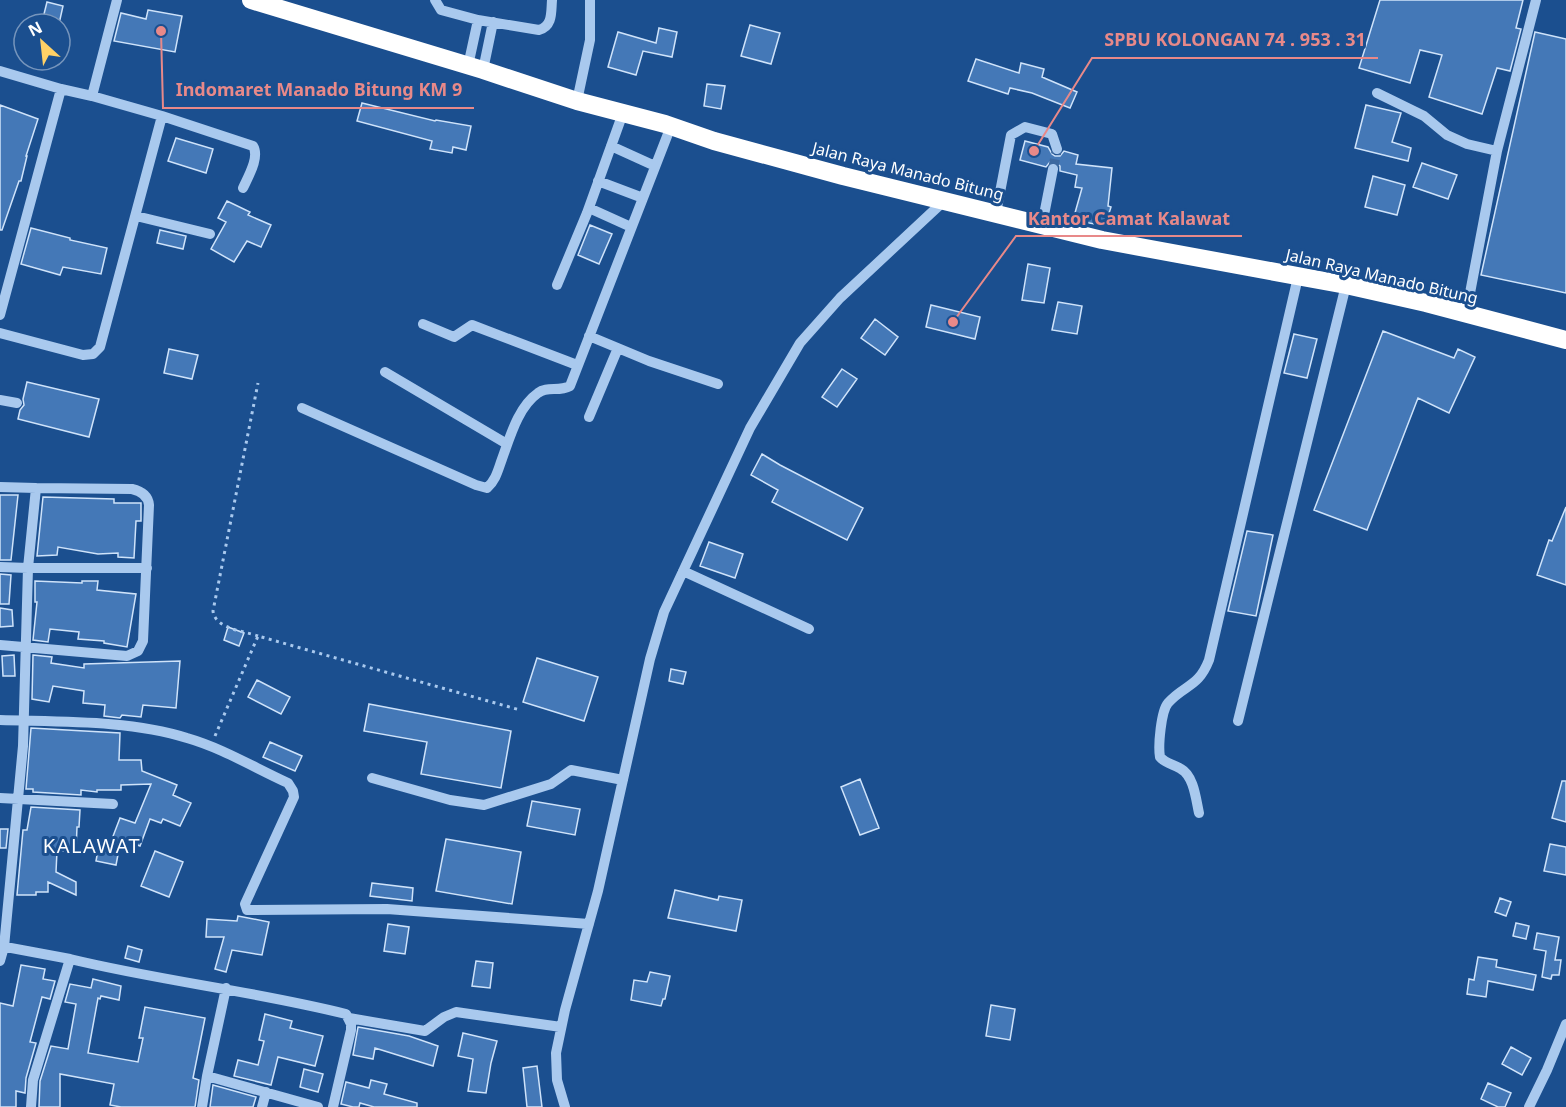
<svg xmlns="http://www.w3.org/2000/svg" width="1566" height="1107" font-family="'Noto Sans',sans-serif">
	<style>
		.building { fill: #4478b7; stroke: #cfe3fa; stroke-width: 1.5 }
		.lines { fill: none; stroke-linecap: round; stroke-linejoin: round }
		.minor-tunnel { stroke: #3d69a0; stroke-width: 10; stroke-dasharray: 10 5; stroke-linecap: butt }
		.path { stroke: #a9c9ee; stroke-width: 3; stroke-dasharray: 3 4.5; stroke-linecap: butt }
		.minor { stroke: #a9c9ee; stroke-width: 10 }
		.highway { stroke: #fff; stroke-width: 18 }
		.labels { text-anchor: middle; stroke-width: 6; stroke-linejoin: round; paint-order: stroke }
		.street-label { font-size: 16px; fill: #fff; stroke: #1b4f8f }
		.quarter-label { font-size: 20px; letter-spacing: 1.5px; fill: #fff; stroke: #1b4f8f }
		.leader { fill: none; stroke: #e88989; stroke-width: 2 }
		.callout-dot { fill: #e88989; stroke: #1b4f8f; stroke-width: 2 }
		.callout-label { font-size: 18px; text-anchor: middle; font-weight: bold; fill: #e88989; stroke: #1b4f8f; stroke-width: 6; stroke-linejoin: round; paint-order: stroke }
	</style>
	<rect width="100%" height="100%" fill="#1b4f8f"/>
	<path class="building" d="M1380,0H1523L1516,28L1521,29L1510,71L1497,68L1482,114L1429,97L1442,55L1420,50L1410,83L1359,68Z
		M47,2L63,6L59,24L42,22Z
		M148,10L182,16L175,52L114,41L121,13L146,19Z
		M750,25L780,33L771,64L741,56Z
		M659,28L677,32L672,57L643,51L636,75L608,67L618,32L656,43Z
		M1535,32L1566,39V293L1481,275Z
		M976,59L1019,73L1021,63L1044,69L1042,77L1077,92L1070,108L1032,93L1010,88L1008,94L968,81Z
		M707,84L725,86L721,109L704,106Z
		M362,103L435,121L436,120L471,126L466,150L453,147L452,153L430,149L432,141L357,121Z
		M0,105L38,119L26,156H27L21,181H19L2,230H0Z
		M1366,105L1401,113L1392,142L1411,148L1408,161L1355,148Z
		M176,138L213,149L206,173L168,161Z
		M1025,141L1048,147L1052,154L1055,156H1060L1064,151L1078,155L1076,164L1112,168L1108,206L1111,207L1105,226L1073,220L1082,188L1075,187L1077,175L1060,171V166L1055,162H1050L1046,167L1020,160Z
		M1422,163L1457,175L1448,199L1413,187Z
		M1373,176L1405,185L1397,215L1365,207Z
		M227,201L250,212L248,215L271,225L261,247L247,241L234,262L211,249L226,222L218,218Z
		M590,225L612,234L599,264L578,255Z
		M31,228L70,238V240L107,248L101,274L63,267L60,275L21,264Z
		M160,230L186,236L183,249L157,243Z
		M1028,264L1050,268L1044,303L1022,300Z
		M1058,302L1082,306L1077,334L1052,330Z
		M931,305L980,317L975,339L926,327Z
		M875,319L898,337L885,355L861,338Z
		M1383,331L1454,358L1458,349L1475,357L1449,413L1418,398L1367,530L1314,510Z
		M1294,334L1317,339L1307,378L1284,373Z
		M169,349L198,355L192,379L164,373Z
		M842,369L857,379L837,407L822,397Z
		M27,382L99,399L89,437L18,419L20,410L24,405L23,399Z
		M762,454L780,465L863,508L847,540L772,502L778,490L751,475Z
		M0,495H18L11,560H0Z
		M43,497L114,499V503H141V521H136L134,558L118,557V553L98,554L58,547L57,555L37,556Z
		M1566,507V585L1537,575L1549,540L1552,541Z
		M1247,531L1273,535L1256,616L1228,611Z
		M709,542L743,554L735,578L700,566Z
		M0,574L11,575L9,604H0Z
		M35,581L82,583V581H98L97,590L136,594L127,647L104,643V641L78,639L79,632L50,629L48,642L33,640L37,602H35Z
		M0,608L12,610L13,626L0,627Z
		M228,627L244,633L239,646L224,640Z
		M14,655L15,676H3L2,656Z
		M33,655L52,657L51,663L84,668V664L180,661L176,708L143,705L141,717L122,715L120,718L104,716L105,705L83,703L84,691L53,686L49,702L32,699Z
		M537,658L598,677L584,721L523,702Z
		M671,669L686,672L683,684L669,681Z
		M257,680L290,697L281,714L248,697Z
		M369,704L511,731L501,788L421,774L427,742L364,731Z
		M31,728L120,733L119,760H141L142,771L177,785L173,795L191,803L180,826L163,819L161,823L150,819L140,846L121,839L116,865L96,861L98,850L107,852L120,818L135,823L151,784L121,785V790H97V792L81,790V795L33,792V789H26Z
		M270,742L302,756L295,771L263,757Z
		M860,779L879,828L860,835L841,787Z
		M1562,781H1566V822L1552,818Z
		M532,801L580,809L575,835L527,826Z
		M31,807L80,810L79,827H77L76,851H57L56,872L76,882V895L48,882V892H36V895H17L23,830H27Z
		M0,829H8L6,848H0Z
		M446,839L521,852L512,904L436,891Z
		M1550,844L1566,847V875L1544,871Z
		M155,851L183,862L169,897L141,886Z
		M372,883L413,888L412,901L370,896Z
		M675,890L718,900L719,896L742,900L736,931L668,918Z
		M1500,898L1511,902L1506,916L1495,912Z
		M238,916L269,922L262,955L232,950L226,972L215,969L224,937H206L207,919L237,921Z
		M1516,923L1529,926L1526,939L1513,936Z
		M388,924L409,927L405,954L384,951Z
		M1537,933L1559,937L1555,960H1561L1559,975H1552L1551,979L1542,977L1546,951L1534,949Z
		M128,946L142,950L139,962L125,958Z
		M1478,957L1497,960L1496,967L1536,975L1533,990L1488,981L1486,997L1467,994L1469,979L1474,980Z
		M476,961L493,963L490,988L472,986Z
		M21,965L45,969L43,979L55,981L50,999L42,997L30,1042L36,1043L26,1078L25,1093L16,1091V1107H0V1003L13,1006Z
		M650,972L670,976L665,999H663L661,1006L631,1000L634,980L647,982Z
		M93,979L121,986L119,1000L101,996L100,999L98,998L88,1053L138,1062L143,1038H139L145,1007L205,1018L193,1078L199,1080L195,1107H121L110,1105L114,1084L60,1074V1107H39L40,1081L51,1046L68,1049L76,1004L65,1002L70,984L91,988Z
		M991,1005L1015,1009L1010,1040L986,1036Z
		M265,1014L292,1021L290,1028L323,1036L315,1066L278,1057L271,1085L234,1076L238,1060L258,1065L264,1041L259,1040Z
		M358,1027L409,1036L438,1046L433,1066L375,1048L373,1059L353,1055Z
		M463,1033L497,1041L491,1063L486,1093L468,1091L473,1059L458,1056Z
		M1511,1047L1531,1058L1522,1075L1502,1064Z
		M537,1066L542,1107H527L523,1068Z
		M304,1069L323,1074L318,1092L300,1087Z
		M371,1080L387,1084L384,1094L417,1103V1107H374L360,1103L359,1107H353L341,1104L346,1082L369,1088Z
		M1488,1083L1511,1093L1505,1107H1498L1481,1099Z
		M213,1085L256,1097L253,1107H210Z"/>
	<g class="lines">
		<path class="minor-tunnel" d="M1053,169L1057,149"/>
		<path class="path" d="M258,636C244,631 215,629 213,611L258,383
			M215,736L258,636L520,710"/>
		<path class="minor" d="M435,0L441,10L478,20L539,30C553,26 551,12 552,0
			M468,66L478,20
			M483,70L493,22
			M0,71L61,89L92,96L117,0
			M1377,93L1424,116L1447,135L1467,144L1497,151
			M577,101L590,40V0
			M162,116L253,146C260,157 248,177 243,188
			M611,146L655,166
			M598,181L643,198
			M589,208L631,227
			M996,213L1011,135L1025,127L1052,134L1057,149
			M136,216L210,234
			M1042,225L1053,169
			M557,285L587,213L623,113
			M1466,314L1497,151L1536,0
			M0,315L61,89
			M423,324L454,337L472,325L577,365
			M0,333L83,355L93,354L100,347L162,116L92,96
			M589,336L649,361L718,384
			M385,372L507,444
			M0,400L17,403
			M302,408L476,485L487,488C496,480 498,470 502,459C510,437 518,407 538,393C547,386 559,392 570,386L671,126
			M589,417L618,348
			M0,487L36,488L28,568L23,746L4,947L0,961
			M0,567L28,568H147
			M683,571L809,629
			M0,645L127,656L138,651L143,641L149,505C148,495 141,491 132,489L36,488
			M0,720C60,722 130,720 187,738C222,748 255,768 288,783L293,791L294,797L245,904L247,910L387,909L589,924
			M1238,721L1346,285
			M372,778L450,800L484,805L551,784L571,770L623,780
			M0,798L113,804
			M1199,813C1196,800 1194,776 1181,769C1174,764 1166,764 1160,757C1158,746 1161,711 1168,703C1185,684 1198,688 1209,660L1298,277
			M0,946L70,959
			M226,988L207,1076L318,1107
			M349,1018L425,1031L444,1017L456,1012L561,1027
			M31,1107L33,1080L70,959C161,981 254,991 346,1014L351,1024V1030L333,1107
			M202,1107L207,1076
			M262,1107L266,1092
			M565,1107L557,1080L556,1053L565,1010L598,891L650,659L664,612L750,428L800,343L840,298L944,201
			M1529,1107L1547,1070L1566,1024"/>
		<path class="highway" d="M251,0L483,70L577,101L665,124L714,141L843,176L1102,240L1346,285L1426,303L1566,340"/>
	</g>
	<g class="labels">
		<g class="street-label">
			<text transform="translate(908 171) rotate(14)" y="6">Jalan Raya Manado Bitung</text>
			<text transform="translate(1382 276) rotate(13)" y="6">Jalan Raya Manado Bitung</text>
		</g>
		<g class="quarter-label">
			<text x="92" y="853">KALAWAT</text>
		</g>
	</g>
	<path class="leader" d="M1034 151L1092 58H1378M161 31L163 108H474M953 322L1016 236H1242"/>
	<g class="callout-dot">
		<circle cx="1034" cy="151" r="6"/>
		<circle cx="161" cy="31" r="6"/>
		<circle cx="953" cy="322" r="6"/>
	</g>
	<g class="callout-label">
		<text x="1235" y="46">SPBU KOLONGAN 74 . 953 . 31</text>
		<text x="319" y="96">Indomaret Manado Bitung KM 9</text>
		<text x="1129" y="225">Kantor Camat Kalawat</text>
	</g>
	<g transform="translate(42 42) rotate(333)"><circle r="28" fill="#1b4f8f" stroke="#7695bc" stroke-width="1.5"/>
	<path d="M0-4.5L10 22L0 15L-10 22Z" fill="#ffd166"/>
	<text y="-9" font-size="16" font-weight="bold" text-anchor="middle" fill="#ffffff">N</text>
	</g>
</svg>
